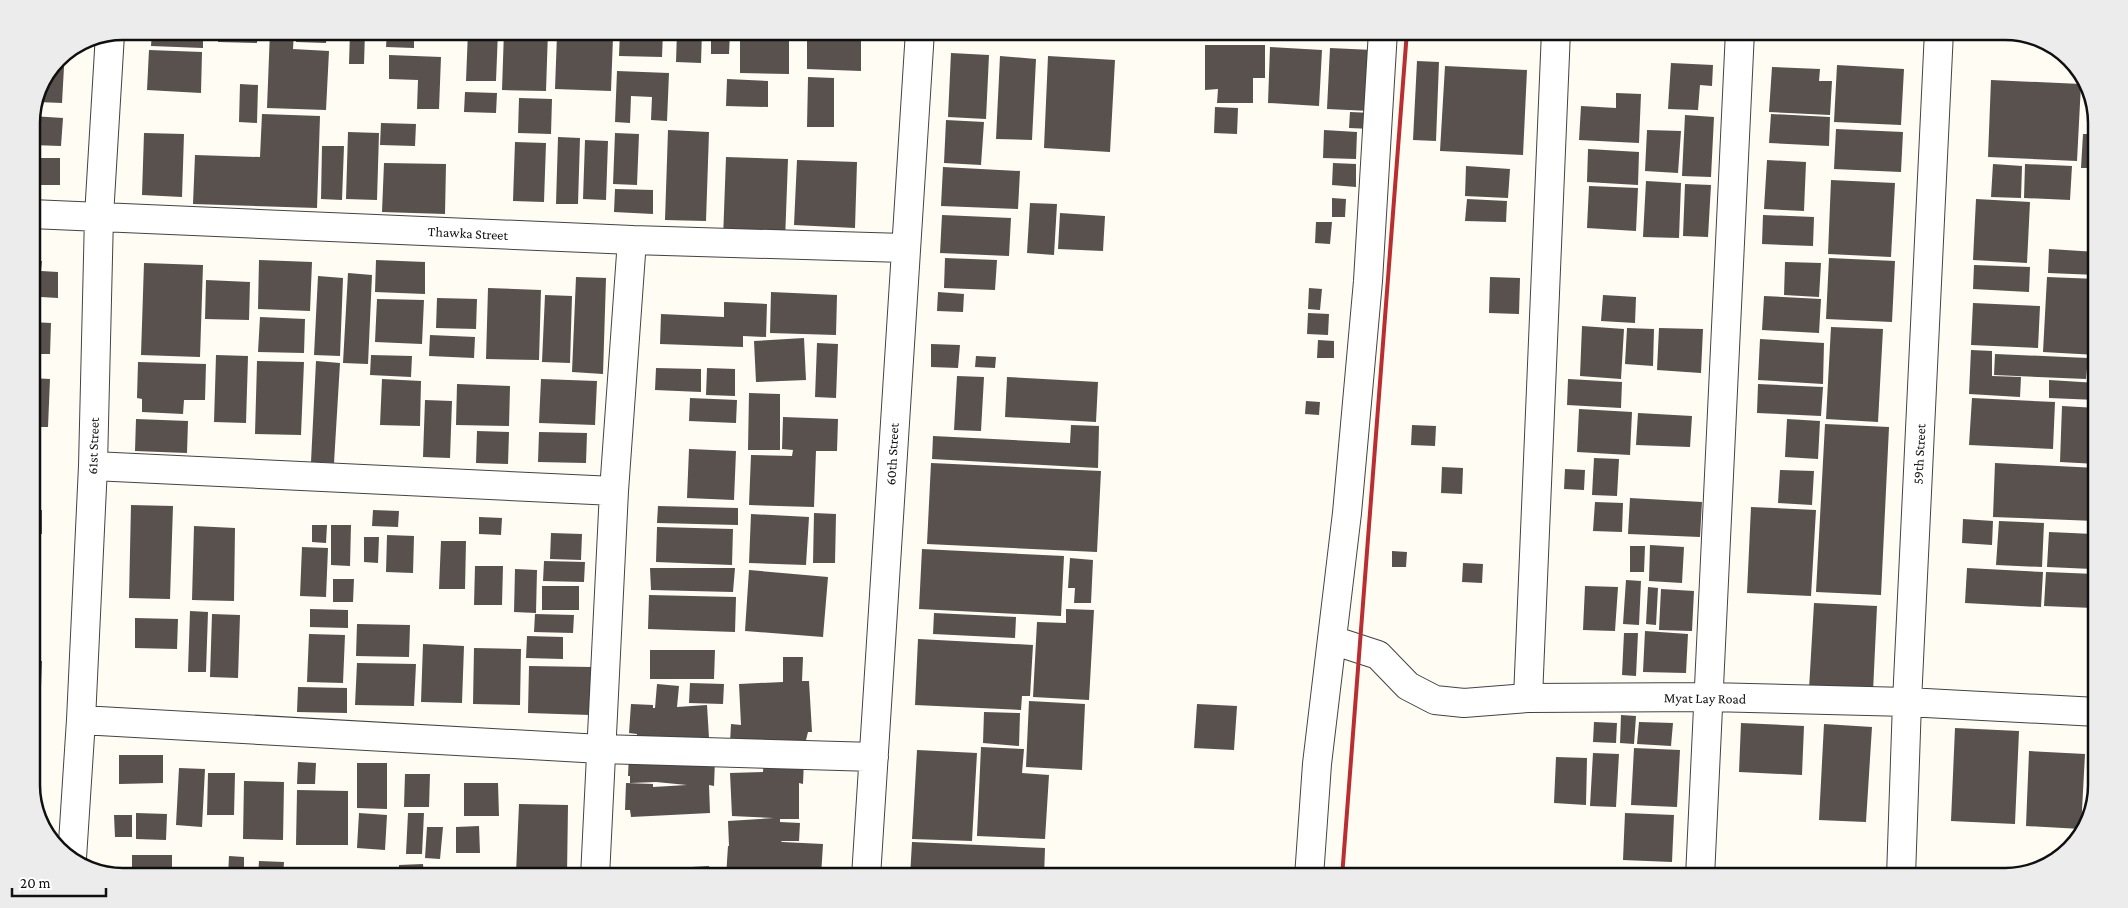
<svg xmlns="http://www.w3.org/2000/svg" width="2128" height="908" font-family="'Crimson Pro',serif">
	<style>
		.building { fill: #58514d }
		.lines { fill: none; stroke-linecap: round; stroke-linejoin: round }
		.minor-casing { stroke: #434343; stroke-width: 30 }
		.minor { stroke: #fff; stroke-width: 28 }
		.rail { stroke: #ba2e32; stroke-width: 4 }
		.labels { text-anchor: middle; stroke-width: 5; stroke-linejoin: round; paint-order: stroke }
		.street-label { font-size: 14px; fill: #101010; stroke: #fff }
		.rim { fill: none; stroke: #101010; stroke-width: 2.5 }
	</style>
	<rect width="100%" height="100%" fill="#fefcf3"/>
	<path class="building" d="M152,31H203V48L151,46Z
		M219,31H257V43L218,42Z
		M270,31H294L293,49L329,51L326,110L267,108Z
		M296,31H327L326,43L296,42Z
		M387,31H414V48L386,47Z
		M468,31H498L496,81H466Z
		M504,31H548L546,91L502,90Z
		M620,31H663L662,57L619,56Z
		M677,31H702L701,63L676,62Z
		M350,32H365L364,64H349Z
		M711,33H730L729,54H711Z
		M557,35L613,37L611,91L555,89Z
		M740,37L789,38V74L740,73Z
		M807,39L861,40V71L807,69Z
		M1205,45H1265V78H1253V103H1217L1218,89L1205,90Z
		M1270,47L1322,50L1319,106L1268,103Z
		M1330,48L1373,50L1370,111L1327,109Z
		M71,49V59H58V58Z
		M149,50L202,52L201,93L147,90Z
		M951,53L989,55L986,119L948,117Z
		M389,55L441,57L439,109H417L418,80L389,79Z
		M1000,56L1036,59L1032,140L996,139Z
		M1048,56L1115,60L1110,152L1044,148Z
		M1417,61L1439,62L1436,141L1413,140Z
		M1671,63L1713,65L1712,86L1700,85L1698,110L1668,109Z
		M1837,65L1904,69L1901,125L1834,122Z
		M54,66L64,67L62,103L38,102Z
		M1445,66L1527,70L1523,155L1440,151Z
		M1772,67L1820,69L1819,81H1832L1830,115L1769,112Z
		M617,71L669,73L667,121L651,120L652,97L631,96L630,123L615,122Z
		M808,77L834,78V127H807Z
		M727,79L768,81V107L726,106Z
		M1991,80L2081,84L2077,161L1988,157Z
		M240,84L258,85L257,123L239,122Z
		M465,92L497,93L496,113L464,112Z
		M1616,93L1641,94L1639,143L1579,140L1581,106L1616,108Z
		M519,98L552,99L551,134L518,133Z
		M1215,107L1238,108L1237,134L1214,133Z
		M1350,112L1372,113V129L1349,128Z
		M262,114L320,116L317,208L193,204L195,155L260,157Z
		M1771,114L1830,117L1829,146L1769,143Z
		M1685,115L1714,117L1711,177L1682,176Z
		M32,116L63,118L61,146L31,145Z
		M946,120L984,122L981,165L944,163Z
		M381,123L416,124L415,146L380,145Z
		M1836,129L1903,132L1901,172L1834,169Z
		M668,130L709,132L706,221L665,220Z
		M1324,130L1357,132L1356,159L1323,158Z
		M1647,130L1681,131L1678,173L1645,171Z
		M348,132L379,133L377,200L346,199Z
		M144,133L184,134L182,197L142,195Z
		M615,133L639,134L637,185L613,184Z
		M2083,134H2097V168H2081Z
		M558,137L580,138L578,204H556Z
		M585,140L608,141L606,200L583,199Z
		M515,142L546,143L544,202L513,201Z
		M322,146H344L342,200L321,199Z
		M1588,149L1639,152L1638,185L1587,182Z
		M726,157L788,159L785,241L723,239Z
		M34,158H60V185H33Z
		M797,160L857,162L855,228L794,225Z
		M1767,160L1806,162L1804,211L1764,209Z
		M384,163L446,164L445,214L382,212Z
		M1333,163L1356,164V187L1332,185Z
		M1993,164L2022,166L2021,198L1991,197Z
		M2025,164L2072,166L2070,200L2024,198Z
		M1466,166L1510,169L1508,198L1465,196Z
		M943,167L1020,171L1018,209L941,206Z
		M1831,180L1895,183L1891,257L1828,254Z
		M1646,181L1681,183L1679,238L1643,237Z
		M1685,184L1711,185L1708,237L1683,236Z
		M1589,186L1638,188L1636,231L1587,228Z
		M615,189L653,190V214L614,212Z
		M1332,198L1346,199L1345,217H1332Z
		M1467,199L1507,201L1506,222L1465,221Z
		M1976,199L2030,202L2027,263L1973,260Z
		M1030,203L1057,204L1054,255L1027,253Z
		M1060,213L1105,216L1103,251L1058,249Z
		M942,215L1011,218L1009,256L940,253Z
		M1763,215L1814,217L1813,246L1762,244Z
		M1316,222H1332L1330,244L1315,243Z
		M2049,249L2097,252V275L2048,273Z
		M945,258L997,260L995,290L944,288Z
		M1829,258L1895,261L1892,322L1826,319Z
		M259,260L312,262L310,311L258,309Z
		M376,260L425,262V294L375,292Z
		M31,261H42L41,271L58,272V298L41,297V311H31Z
		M1785,262L1821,263L1819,297L1784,295Z
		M144,263L203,265L200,357L141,355Z
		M1974,265L2030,267L2029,292L1973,289Z
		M348,273L372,275L368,364L343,363Z
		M318,276L343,278L340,356L314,355Z
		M576,277L606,278L603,374L572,372Z
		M1490,277L1520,278L1519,314L1489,313Z
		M2047,277L2097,279V355L2043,352Z
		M206,280L250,282L249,320L205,319Z
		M488,288L541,290L539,360L486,359Z
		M1309,288L1322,289L1320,310L1308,309Z
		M771,292L837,295L836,335L770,333Z
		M938,292L964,294L963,312L937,311Z
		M545,295L572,296L570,363L542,362Z
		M1603,295L1636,297L1635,323L1601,321Z
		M1764,296L1821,299L1819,333L1762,330Z
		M437,298L477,299L476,329L436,328Z
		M377,299L424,300L422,344L375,342Z
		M724,302L767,304L766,337L743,336V347L660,344L661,314L724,317Z
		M1973,303L2040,306L2038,348L1971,345Z
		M1308,313L1329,314L1328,335L1307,334Z
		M260,317L305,319L304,353L258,352Z
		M31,322L51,323L50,354H31Z
		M1582,326L1624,329L1621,379L1580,376Z
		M1831,327L1883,329L1878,422L1826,419Z
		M1627,328L1654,329L1653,366L1625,364Z
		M1659,328L1703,329L1701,373L1657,370Z
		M430,335L475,337L474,358L429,356Z
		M804,338L806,380L756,382L754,341Z
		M1760,339L1824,343L1823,384L1758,380Z
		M1318,340L1334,341V358H1317Z
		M817,343L838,344L836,398L815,397Z
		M931,344L960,345L958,368L931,367Z
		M1971,350L1992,351V376L2021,377L2020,397L1969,394Z
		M1995,354L2088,358L2086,379L1994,375Z
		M216,355L248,356L246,423L214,422Z
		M371,355L412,356L411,377L370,375Z
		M976,356L996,357L995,368L975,367Z
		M257,361L304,362L301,435L255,434Z
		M316,361L340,363L334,463L311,462Z
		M138,362L206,364L205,400H184L183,414L142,412V399L137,398Z
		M656,368L701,369V392L655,390Z
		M707,368L735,369V396L706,395Z
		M957,376L984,377L981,431L954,430Z
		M1007,377L1098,382L1096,422L1005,417Z
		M31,378L50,379L48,427H31Z
		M382,379L421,381L420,426L380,425Z
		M541,379L597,381L595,425L539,423Z
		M1568,379L1622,382L1621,408L1567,405Z
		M2049,380L2097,383V400L2049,398Z
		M457,384L510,386L509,426L456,425Z
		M1758,384L1823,387L1821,416L1757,413Z
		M749,393L780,394V450H748Z
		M690,398L737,400L736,423L689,421Z
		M1972,398L2055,402L2053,449L1969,445Z
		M425,400L452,401L450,458L423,457Z
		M1306,401L1320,402L1319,415L1305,414Z
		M2062,406L2097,408V464L2060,462Z
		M1579,409L1632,412L1630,455L1577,452Z
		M1638,413L1692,416L1690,447L1636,445Z
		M783,417L838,419L837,451H816L814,507L749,505L751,455L792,456L793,450L782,449Z
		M136,419L188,421L187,453L135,451Z
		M1787,419L1820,421L1818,459L1785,457Z
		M1825,424L1889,427L1881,595L1816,592Z
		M1071,425L1099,426L1098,468L932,459L933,436L1070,443Z
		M1412,425L1436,426L1435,446L1411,445Z
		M477,431L509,432L508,464L476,463Z
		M539,432L587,433L586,463L538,462Z
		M689,449L736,451L734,500L687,498Z
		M1594,458L1619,459L1617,496L1592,495Z
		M931,463L1101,471L1097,552L927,544Z
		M1995,463L2097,468L2095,521L1993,517Z
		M1442,467L1463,468L1462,494L1441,493Z
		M1565,469L1585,470L1584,490L1564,489Z
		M1780,470L1814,471L1812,505L1778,503Z
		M1630,498L1702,502L1700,537L1628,534Z
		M1595,502L1623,503L1622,532L1593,531Z
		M131,505L173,506L170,599L129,598Z
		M658,506L738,508V525L657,523Z
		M1751,507L1816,510L1811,596L1747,593Z
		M31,510H42V534L31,533Z
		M373,510L399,511L398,527L372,526Z
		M814,513L836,514L835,563H813Z
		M751,514L809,517L806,565L749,563Z
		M479,517L502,518L501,535L479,534Z
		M1963,519L1993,521L1992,545L1962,543Z
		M1999,521L2044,523L2042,567L1996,565Z
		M312,525H327L326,543L312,542Z
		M331,525H351L350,566L331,565Z
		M194,526L235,528L234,601L192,600Z
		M657,527L733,529L732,565L656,562Z
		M2049,532L2093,534L2092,569L2047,567Z
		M551,533L582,534L581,560L550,559Z
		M387,535L414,536L413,573L386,572Z
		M364,537H379L378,563L364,562Z
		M441,541H466L465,589H439Z
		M1650,545L1684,547L1682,583L1649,581Z
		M1630,546H1645L1644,572H1630Z
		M302,547L328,548L326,597L300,596Z
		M922,549L1064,556L1061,616L919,609Z
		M1392,551L1407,552L1406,567H1392Z
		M1070,558L1093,560L1091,603H1074L1075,588H1068Z
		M544,561L585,562L584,582L543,581Z
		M1463,563L1483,564L1482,583L1462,582Z
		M475,566H503L502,605H474Z
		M650,568H735L733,592L651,590Z
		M1967,568L2043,572L2041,607L1965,603Z
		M515,569L537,570L536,613L514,612Z
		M749,570L828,577L823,637L745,631Z
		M2046,572L2095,574L2093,608L2044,606Z
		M333,579H354L353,602H333Z
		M1626,580L1641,581L1639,625L1623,624Z
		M542,586H579V610H542Z
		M1585,586L1618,587L1615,631L1583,630Z
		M1648,587L1658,588L1656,625L1646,624Z
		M1661,589L1694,591L1692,631L1659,630Z
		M649,595L736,597L735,632L648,629Z
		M1814,603L1877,606L1873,692L1809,689Z
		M310,609L348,610V628L310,627Z
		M1066,609L1094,610L1089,700L1033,697L1037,622L1066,623Z
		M190,611L208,612L206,672H188Z
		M934,613L1016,617L1015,638L933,634Z
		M212,614L240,615L238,678L210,677Z
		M535,614L574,615L573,633L534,632Z
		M135,618L178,619L177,649L135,648Z
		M357,624L410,625L409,657L356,656Z
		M1645,631L1688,634L1686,673L1643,672Z
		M1624,633H1638L1636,676L1622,675Z
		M309,634L345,635L343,683L307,682Z
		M527,636L563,637V659L526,658Z
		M918,639L1033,645L1030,696H1022L1021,710L915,705Z
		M423,644L464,646L462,703L421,702Z
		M474,648L521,649L520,705L473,704Z
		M650,650H715L714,679H650Z
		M783,657H803L802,681H809L812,732H808L805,744L730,743L731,724L741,725L739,684L783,682Z
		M31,661H42L41,687H31Z
		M357,663L416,664L414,706L355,705Z
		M529,666L592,667L590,715L528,713Z
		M690,683L724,684L723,704L689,703Z
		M657,684L679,686L677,707L707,705L709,738L637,742V734L629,733L631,704L653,705V708H655Z
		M298,687L347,688V713L297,712Z
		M31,695L38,696L37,723H31Z
		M1029,701L1085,704L1082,770L1026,767Z
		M1197,704L1237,706L1234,750L1194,748Z
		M984,712L1020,713L1019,746L983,743Z
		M1621,715L1636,716L1634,744L1620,743Z
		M1594,722L1617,723L1616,743L1593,742Z
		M1639,722L1673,723L1671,746L1637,744Z
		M1741,723L1804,726L1802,775L1739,772Z
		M1824,724L1872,727L1866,822L1819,820Z
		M1955,728L2019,731L2015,824L1951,821Z
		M981,747L1024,749L1022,773L1049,775L1045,839L977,836Z
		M1634,748L1680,750L1677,807L1631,805Z
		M917,750L977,753L972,841L912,839Z
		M2029,751L2085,754L2081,829L2026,826Z
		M629,753L715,759L714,786L709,785L710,813L631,817L630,810H625L626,783L653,784V787L687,785L656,782L630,783V776H628Z
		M1593,753L1619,754L1616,807L1590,806Z
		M119,755H163V783L119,784Z
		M1556,757L1587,758L1586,805L1554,803Z
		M764,758L804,760L803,784L799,783V819H780V822L800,823L799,841H781L782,842L823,844L821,876L766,873V877H726L728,846H729L728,821L774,818L732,816L730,773L763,772Z
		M298,762L316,763L315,784H297Z
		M357,763H387V809L357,808Z
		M179,768L205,769L202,827L176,825Z
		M208,773H235L234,815H207Z
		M405,774H430L429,807H404Z
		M244,781L284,782L283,840L243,839Z
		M464,783H498L499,816H464Z
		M297,790L348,791V845H296Z
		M519,804L568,805L567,875L516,873Z
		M136,813L167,814L166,840L136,839Z
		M359,813L387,815L385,850L357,848Z
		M408,813H424L422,854H406Z
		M1625,813L1674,815L1672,862L1623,860Z
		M114,815H132V837H115Z
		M479,826L480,853H456V827Z
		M427,827H443L440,859L425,858Z
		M912,842L1045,848L1044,877H910Z
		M132,855H172V877H132Z
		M229,856L244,857V877H228Z
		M259,861L284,862L283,877H258Z
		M423,864L424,877H399V865Z
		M709,866L710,877H638V870Z
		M453,867H476L475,877H452Z
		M487,869L511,870V877H487Z
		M345,871H371V877H345Z"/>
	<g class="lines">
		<defs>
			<path id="minor" d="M31,214L632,240L904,248
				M93,466L614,491
				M1332,640L1378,655L1408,686L1435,700L1464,703L1528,698L1709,697L1907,702L2097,712
				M1528,698L1556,31
				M81,720L601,749L874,757
				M72,858L81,720L93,466L99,216L110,34
				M595,877L614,491L632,240
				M866,877L920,31
				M1309,877L1317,764L1347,513L1368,281L1383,31
				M1700,877L1740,31
				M1901,877L1907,702L1939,31"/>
		</defs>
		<use href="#minor" class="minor-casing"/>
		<use href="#minor" class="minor"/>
		<path class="rail" d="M1342,877L1407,31"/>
	</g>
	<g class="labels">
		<g class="street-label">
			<text transform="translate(468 233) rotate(3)" y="5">Thawka Street</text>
			<text transform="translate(93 446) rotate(-88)" y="5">61st Street</text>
			<text transform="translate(892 454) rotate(-87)" y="5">60th Street</text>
			<text transform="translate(1919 454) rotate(-87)" y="5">59th Street</text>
			<text transform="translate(1705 698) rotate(1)" y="5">Myat Lay Road</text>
		</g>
	</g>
	<path d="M0 0H2128V908H0ZM123 40H2005A83 83 0 0 1 2088 123V785A83 83 0 0 1 2005 868H123A83 83 0 0 1 40 785V123A83 83 0 0 1 123 40Z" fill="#ececec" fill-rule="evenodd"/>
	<path class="rim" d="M123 40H2005A83 83 0 0 1 2088 123V785A83 83 0 0 1 2005 868H123A83 83 0 0 1 40 785V123A83 83 0 0 1 123 40Z"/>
	<path d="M12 888v8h94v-8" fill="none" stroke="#101010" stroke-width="2.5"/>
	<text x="20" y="888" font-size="15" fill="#101010" stroke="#ffffff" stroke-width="4" paint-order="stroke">20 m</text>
</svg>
